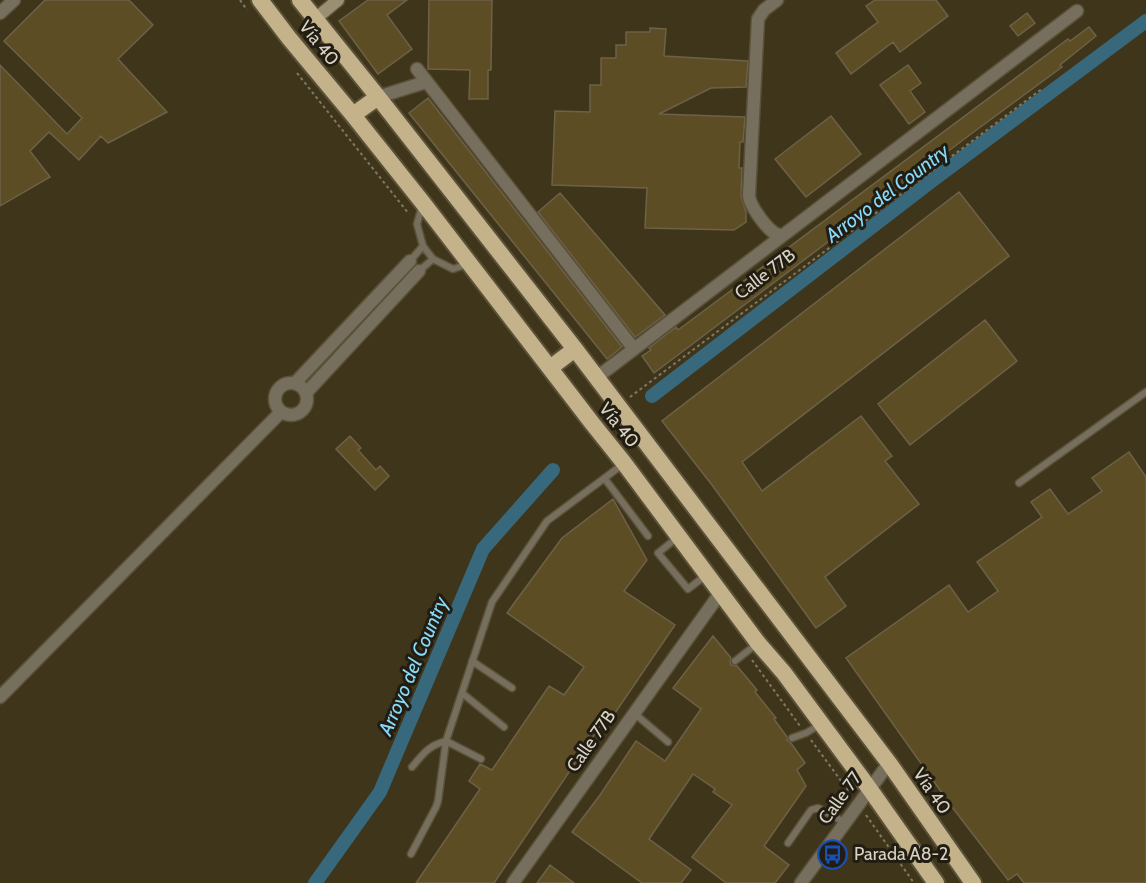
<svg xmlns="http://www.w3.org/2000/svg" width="1146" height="883" font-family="Cabin,sans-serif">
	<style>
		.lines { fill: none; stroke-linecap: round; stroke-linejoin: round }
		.canal { stroke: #37687b; stroke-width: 14 }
		.building { fill: #5d4d25; stroke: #6d6247; stroke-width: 1.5 }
		.service-casing { stroke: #5b5139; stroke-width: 9 }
		.minor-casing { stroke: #5b5139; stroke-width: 15 }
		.tertiary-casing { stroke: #5b5139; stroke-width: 15 }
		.secondary-casing { stroke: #5b5139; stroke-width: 15 }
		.trunk-casing { stroke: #5b5139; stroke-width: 20 }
		.path { stroke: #807863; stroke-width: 2; stroke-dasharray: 3 3; stroke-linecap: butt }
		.service { stroke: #776f5e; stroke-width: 6 }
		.minor { stroke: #776f5e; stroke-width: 12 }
		.tertiary { stroke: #776f5e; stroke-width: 12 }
		.secondary { stroke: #9b8f73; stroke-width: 12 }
		.trunk { stroke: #c4b28a; stroke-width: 16 }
		.labels { text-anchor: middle; stroke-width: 6; stroke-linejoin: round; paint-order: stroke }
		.street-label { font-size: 18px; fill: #d9d3c4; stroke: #221d12 }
		.poi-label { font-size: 18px; fill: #d9d3c4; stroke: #221d12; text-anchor: start }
		.water-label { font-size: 20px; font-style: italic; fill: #88dafa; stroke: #221d12 }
	</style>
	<rect width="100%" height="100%" fill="#3f351b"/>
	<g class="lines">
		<path class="canal" d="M652,396L933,180L1146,21
			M315,883L380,792L483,549L553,470"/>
	</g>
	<path class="building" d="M45,0H129L153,25L118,59L167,112L108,143L101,136L79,160L49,132L30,151L50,177L0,206V65L67,134L82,118L4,41Z
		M368,0H407L387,15L412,49L378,74L339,21Z
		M429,0H492L491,70H488V99H469L470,70L428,69Z
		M875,0H936L948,16L900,52L893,42L851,74L836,53L878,22L866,6Z
		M1027,13L1035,23L1018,36L1010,26Z
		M1089,27L1096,36L1060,65L1062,67L971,134L654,373L642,356L651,350L649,348L676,327L678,330L1068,39L1070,41Z
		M650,28L666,29L664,56L748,61L746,87L711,88L659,114L745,117L743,142H740L739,168H742L741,196L746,212V222L734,230L645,228L647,188L552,185L555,111L590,112V85H601V58H616V45H626V32H650Z
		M908,65L921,83L910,91L925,112L909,124L880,85Z
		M428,98L622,347L607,359L409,113Z
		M831,116L861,154L806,197L775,159Z
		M959,192L1009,256L742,462L762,491L861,416L892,456L885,461L919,504L825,577L846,606L816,628L712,485L662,421Z
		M560,193L665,315L638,335L635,337L538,212Z
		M985,320L1017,361L910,445L878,404Z
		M350,436L361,448L358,450L376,470L380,466L389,476L375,490L336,449Z
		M1129,452L1146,477V883H1024L1017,874L1008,880L952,807L846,658L949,585L968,612L998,591L977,562L1042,517L1031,502L1050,489L1068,514L1102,491L1092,478Z
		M613,499L647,560L624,591L675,625L611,719L607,716L494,883H416L480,789L469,781L480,764L492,770L549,686L564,695L584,667L507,613L562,538Z
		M713,636L731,658L730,661L731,665L737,666L757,690L755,692L776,718L774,719L787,737V740L791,743L805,763L797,770L806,786L764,846L789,865L775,883H726L692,857L732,805L713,792L715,789L693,774L649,839L691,870L681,883H642L572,832L600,795L636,741L665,761L701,709L673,688Z
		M550,865L574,883H537Z"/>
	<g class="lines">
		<defs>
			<path id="service" d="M423,246L433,259
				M410,261L423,246L417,224L422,206
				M419,271L433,259L453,269L468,264
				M605,479L648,536
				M1019,483L1146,392
				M678,537L658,553L688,589L705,576
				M472,661L512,688
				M735,661L758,643
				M462,693L504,727
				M634,713L668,742
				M792,738L806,733L821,724
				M412,767C424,753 428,746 446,741L481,759
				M788,843L811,810L818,808L844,822
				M411,854L436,807L438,801L446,741L492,602L547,521L622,465"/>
			<path id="minor" d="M777,0L764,10L758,19L749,195C749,205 765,226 773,232C775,234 780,235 782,236
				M417,69L634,349L1077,11
				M378,97L426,82
				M596,378L634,349
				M275 399a16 16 0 1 1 32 0a16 16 0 1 1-32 0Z
				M295,383L410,261
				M306,393L419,271
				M0,697L281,412
				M513,883L721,592
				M801,883L889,763"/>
			<path id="tertiary" d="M0,13L14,0"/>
			<path id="secondary" d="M315,19L338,0"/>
			<path id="trunk" d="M260,0L289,38L353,115L423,203L592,423L624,463L758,643L784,673L869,788L936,883
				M300,0L378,97L575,349L889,763L973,883
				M353,115L378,97
				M550,368L575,349"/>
		</defs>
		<use href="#service" class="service-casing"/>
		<use href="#minor" class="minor-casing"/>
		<use href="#tertiary" class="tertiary-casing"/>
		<use href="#secondary" class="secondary-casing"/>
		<use href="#trunk" class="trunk-casing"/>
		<path class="path" d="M240,0L247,10
			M297,73L409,214
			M630,397L1043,88
			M752,660L800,726
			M811,740L850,793
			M866,815L914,883"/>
		<use href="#service" class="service"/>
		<use href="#minor" class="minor"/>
		<use href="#tertiary" class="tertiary"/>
		<use href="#secondary" class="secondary"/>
		<use href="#trunk" class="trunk"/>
	</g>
	<defs>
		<symbol id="bus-ring" viewBox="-11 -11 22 22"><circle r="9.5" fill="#221d12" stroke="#1a4fb4" stroke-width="1.5"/><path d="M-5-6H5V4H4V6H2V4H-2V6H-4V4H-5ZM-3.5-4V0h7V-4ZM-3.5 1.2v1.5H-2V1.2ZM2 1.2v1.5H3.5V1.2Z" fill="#1a4fb4"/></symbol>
	</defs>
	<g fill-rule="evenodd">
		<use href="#bus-ring" x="816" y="838" width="33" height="33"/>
	</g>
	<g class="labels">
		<g class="street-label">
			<text transform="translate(319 43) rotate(51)" y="6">Vía 40</text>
			<text transform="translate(765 274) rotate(-37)" y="6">Calle 77B</text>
			<text transform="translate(619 425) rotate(51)" y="6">Vía 40</text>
			<text transform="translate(591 741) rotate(-55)" y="6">Calle 77B</text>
			<text transform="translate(932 791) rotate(55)" y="6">Vía 40</text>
			<text transform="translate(840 798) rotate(-54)" y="6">Calle 77</text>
		</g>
		<g class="poi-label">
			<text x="854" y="860">Parada A8-2</text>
		</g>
		<g class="water-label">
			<text transform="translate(887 193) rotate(-37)" y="7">Arroyo del Country</text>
			<text transform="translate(413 666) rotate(-67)" y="7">Arroyo del Country</text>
		</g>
	</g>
</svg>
